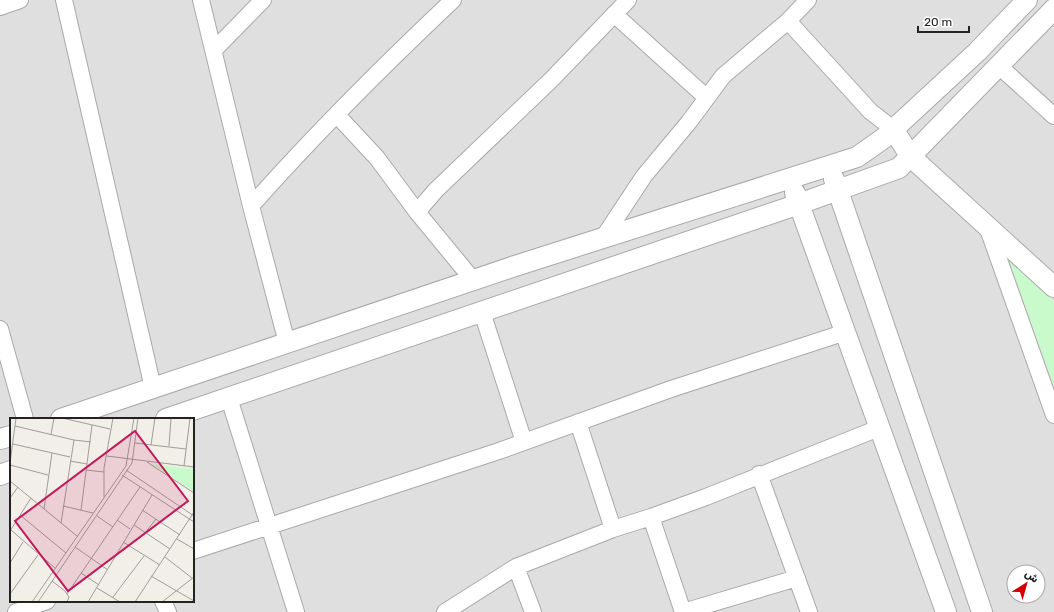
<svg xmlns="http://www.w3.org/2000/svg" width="1054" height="612" font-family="Rubik,Cairo,sans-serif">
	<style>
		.residential { fill: #e0dfdf; fill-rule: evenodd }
		.park { fill: #c8facc }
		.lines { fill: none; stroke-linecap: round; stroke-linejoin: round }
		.minor-casing { stroke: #a9a9a9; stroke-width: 18 }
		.tertiary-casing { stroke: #a9a9a9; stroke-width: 22 }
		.minor { stroke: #fff; stroke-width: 16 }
		.tertiary { stroke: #fff; stroke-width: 20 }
		.inset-road { fill: none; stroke: #9f9d99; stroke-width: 1 }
		.view { fill: #c2185b; fill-opacity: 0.15; stroke: #c2185b; stroke-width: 2 }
		.inset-edge { fill: none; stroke: #222; stroke-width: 2 }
	</style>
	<rect width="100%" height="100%" fill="#f2efe9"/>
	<path class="residential" d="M0,0H1054V612H0ZM11,419H193V601H11ZM1014,572H1038V596H1014Z"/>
	<path class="park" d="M1008,257L1054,301V387Z"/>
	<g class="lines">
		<defs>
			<path id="minor" d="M64,0L153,388
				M201,0L251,206L287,343
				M0,7L20,0
				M614,14L707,98
				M788,21L870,111L893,129
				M214,50L263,0
				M999,66L1054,116
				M337,115L377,158L417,212L473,280
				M251,206C315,134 383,66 453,0
				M417,212L436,190L552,79L628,0
				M987,226L1054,415
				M603,238L644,176L689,122L723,76L788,21L808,0
				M482,312L524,442
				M0,329L25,419
				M229,398L296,612
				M578,422L613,529
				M759,474L809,612
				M651,517L683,612
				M193,551L499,451L671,389L846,332
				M516,567L533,612
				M163,601L168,612
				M16,612L47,601
				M445,612L516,567L613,529L651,517L706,497L879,428
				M683,612L797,578"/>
			<path id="tertiary" d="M893,129L911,157L1054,287
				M834,179L982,612
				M795,193L946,612
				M61,419L515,266L857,157L884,138L977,52L1027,0
				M166,419L799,204L899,168L1054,9
				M0,439L11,436
				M0,475L11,471"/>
		</defs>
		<use href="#minor" class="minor-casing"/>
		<use href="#tertiary" class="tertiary-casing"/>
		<use href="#minor" class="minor"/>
		<use href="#tertiary" class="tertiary"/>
	</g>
	<g transform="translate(10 418)">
		<rect width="184" height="184" fill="#f2efe9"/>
		<path d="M142,46L184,51V74Z" fill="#c8facc"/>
		<path class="inset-road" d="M52,0L100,11M5,8L64,22L81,24M41,16L44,0M125,25L176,31M3,26L60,39M141,27L145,0M159,28L161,0M97,38L184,49M60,43L77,46M137,44L184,75M0,45L6,0M0,47L38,57M174,48L180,0M76,52L94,54M116,52L184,98M112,57L184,104M0,63L67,118M94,79V50L103,0M0,80L8,69M53,88L83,95M34,91L42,35M71,92L82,7M132,92L170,117M10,97L56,135M87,98L103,109M107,102L120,111M51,105L64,22M124,107L160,131M1,112L45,150M0,113L21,80M135,115L146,101M167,121L184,131M113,124L150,147M65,129L98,152M155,139L182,160M0,145L13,124M71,155L89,167M141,158L184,183M42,163L55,173L59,179L57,184M87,170L110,184M0,176L28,137M57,176L130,69M103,179L134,138M22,184L116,48L124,0M28,184L122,45L128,0M78,184L142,77M125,184L184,94M152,184L184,159"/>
		<path class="view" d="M125,13L178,83L58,173L5,103Z"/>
		<rect width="184" height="184" class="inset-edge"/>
	</g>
	<g transform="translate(1026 584) rotate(37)"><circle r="19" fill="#ffffff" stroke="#a7a7a7"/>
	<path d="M0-3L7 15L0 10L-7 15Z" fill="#d40000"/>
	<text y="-6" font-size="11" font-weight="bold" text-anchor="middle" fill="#222222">ش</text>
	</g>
	<path d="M918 26v6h51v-6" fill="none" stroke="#222222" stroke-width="2"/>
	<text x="924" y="26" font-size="12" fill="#222222" stroke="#ffffff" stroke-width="3" paint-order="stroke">20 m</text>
</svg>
